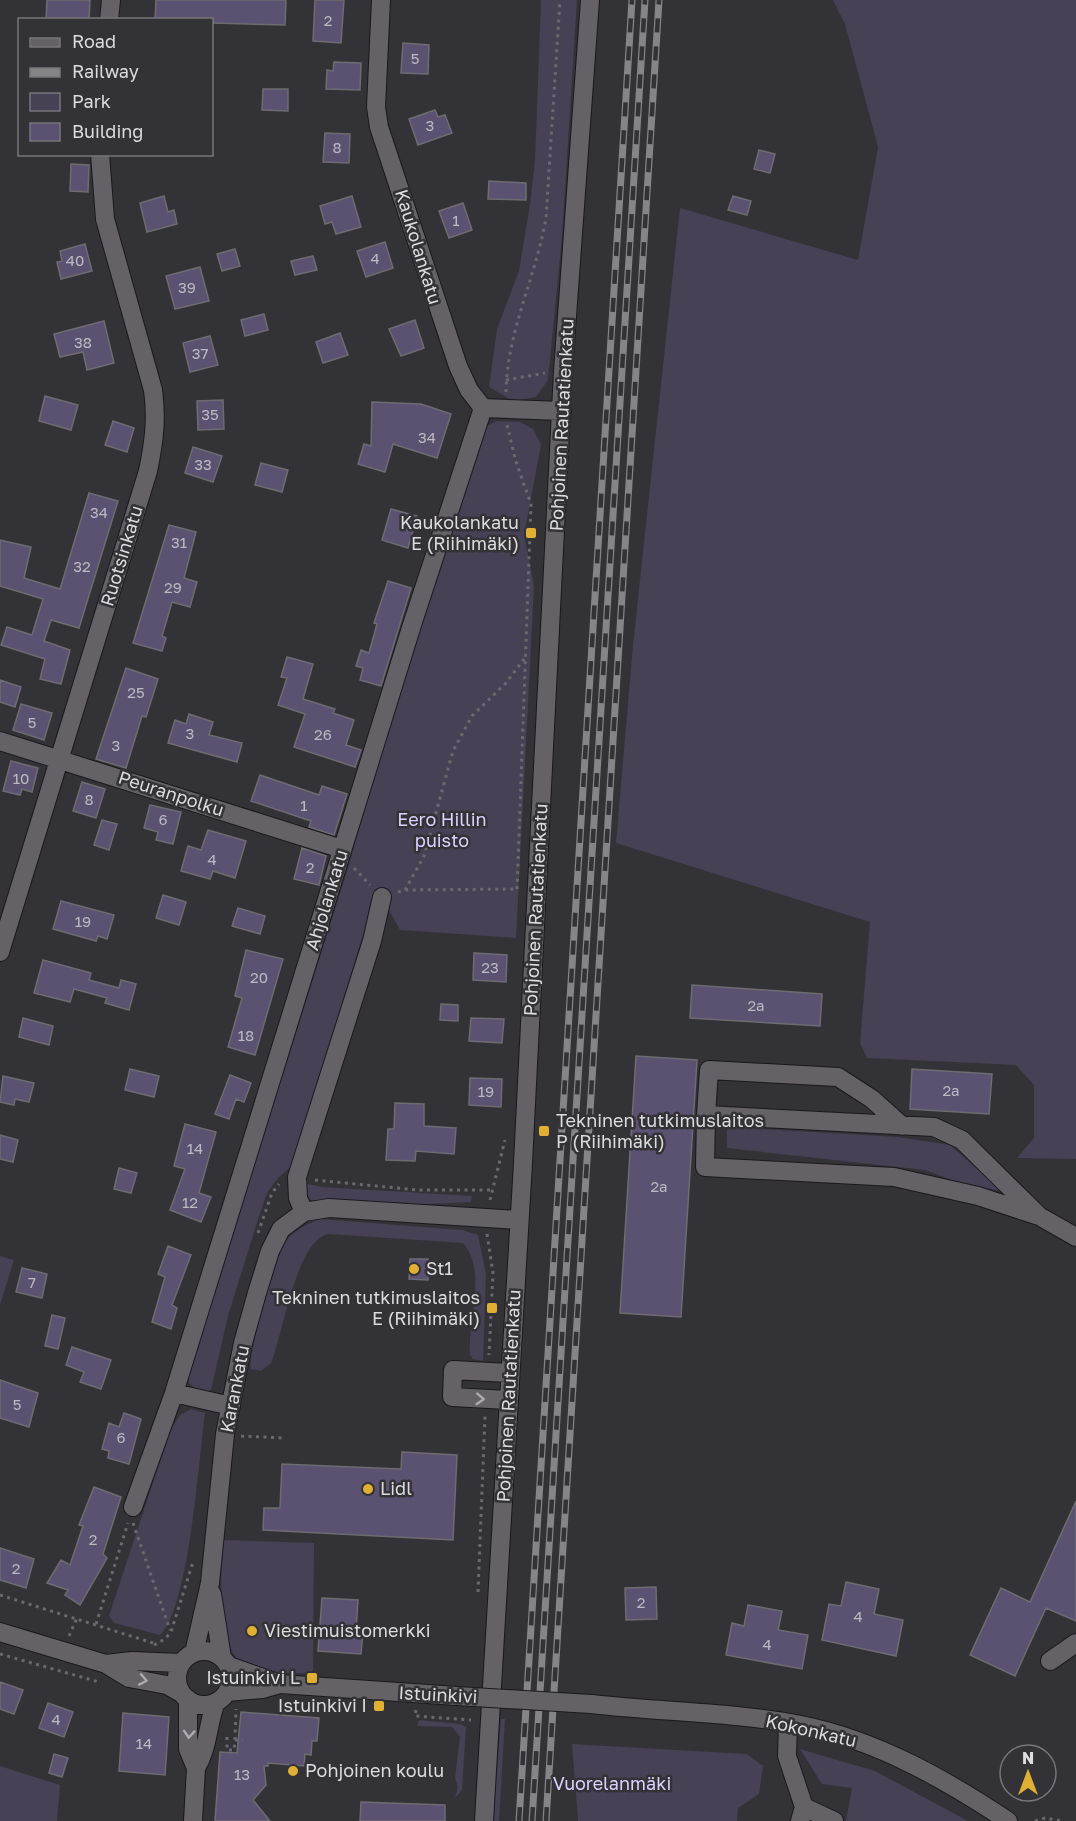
<svg xmlns="http://www.w3.org/2000/svg" width="1076" height="1821" font-family="'Golos Text',sans-serif">
	<style>
		.green { fill: #464155 }
		.building { fill: #5b5271; stroke: #6d6c71; stroke-width: 1.5 }
		.lines { fill: none; stroke-linecap: round; stroke-linejoin: round }
		.minor-casing { stroke: #1a191e; stroke-width: 20 }
		.path { stroke: #6a696d; stroke-width: 3; stroke-dasharray: 3 4.5; stroke-linecap: butt }
		.minor { stroke: #646267; stroke-width: 18 }
		.rail-casing { stroke: #858487; stroke-width: 7 }
		.rail { stroke: #333236; stroke-width: 4.5; stroke-dasharray: 14; stroke-linecap: butt }
		.minor-bridge-casing { stroke: #1a191e; stroke-width: 20; stroke-linecap: butt }
		.minor-bridge { stroke: #646267; stroke-width: 18 }
		.oneway { stroke: #acabae }
		.poi-dot { fill: #dfb034; stroke: #333236; stroke-width: 2 }
		.labels { text-anchor: middle; stroke-width: 5; stroke-linejoin: round; paint-order: stroke }
		.number-label { font-size: 15px; fill: #bcb9c3 }
		.street-label { font-size: 18px; fill: #dcdbde; stroke: #333236 }
		.poi-label { font-size: 18px; fill: #dcdbde; stroke: #333236; text-anchor: start }
		.park-label { font-size: 18px; fill: #ddd1ff; stroke: #333236 }
	</style>
	<rect width="100%" height="100%" fill="#333236"/>
	<path class="green" d="M541,0H577L562,237L548,380L536,397L513,401L489,387L497,329L519,271L530,204L535,161Z
		M833,0H1076V1159L1017,1158L1034,1138V1085L1016,1065L867,1058L860,1043L870,922L616,843L633,645L680,208L858,260L878,147L845,24Z
		M496,421L520,422L533,429L541,445L524,535L534,586L516,938L400,930L389,910L386,893L380,890L361,941L293,1165L278,1178L267,1193L259,1216L228,1316L211,1390C201,1394 197,1391 189,1383V1373L348,868L449,516L486,427Z
		M727,1127L898,1137L950,1145L1002,1191L960,1183L925,1170L727,1148Z
		M299,1182L322,1187L472,1196L471,1202L408,1205L311,1200L302,1194Z
		M320,1219L462,1230L478,1235L486,1275L483,1361L473,1359L470,1355C467,1322 488,1271 463,1243L328,1234C296,1241 283,1335 271,1363L261,1371L251,1369C246,1358 277,1255 285,1242C292,1232 308,1223 320,1219Z
		M0,1256L14,1260L0,1305Z
		M191,1409L205,1413C199,1457 189,1609 160,1635L114,1623L109,1616L170,1431L180,1415Z
		M224,1540L314,1543L313,1674C294,1672 271,1674 252,1669C213,1658 221,1571 224,1540Z
		M501,1719H505L499,1821H493Z
		M419,1720L460,1724L466,1727L462,1790L455,1798L458,1787L455,1778L460,1737L452,1727L417,1726Z
		M572,1744L747,1754L763,1766L759,1794L738,1808L737,1821H578Z
		M800,1749L875,1771L968,1821H846L852,1788L822,1784Z
		M0,1766L60,1785L57,1821H0Z"/>
	<path class="building" d="M47,0H90L89,20H46Z
		M156,0H286L285,25L212,23V20H155Z
		M315,0H344L341,43L313,41Z
		M403,43L429,45L428,74L401,73Z
		M334,62L361,63L360,90L326,89L327,70L333,71Z
		M263,89H288V111L262,110Z
		M435,110L438,117L445,115L452,133L418,145L409,119Z
		M325,133L350,134L349,163L323,162Z
		M759,150L775,154L770,173L754,169Z
		M71,164L89,165L88,192L70,191Z
		M489,181L526,183V200L488,199Z
		M164,196L168,212L174,210L177,224L147,232L140,203Z
		M352,196L361,227L336,234L332,222L325,224L320,206Z
		M733,196L751,201L747,215L728,210Z
		M463,203L472,230L449,238L439,211Z
		M385,242L393,268L366,277L357,251Z
		M85,244L92,271L61,279L57,262L62,261L60,251Z
		M235,249L240,266L222,271L217,254Z
		M313,256L317,270L295,275L291,261Z
		M200,267L209,301L175,309L166,276Z
		M264,314L268,330L245,336L241,320Z
		M415,320L424,348L401,356L389,329Z
		M104,321L114,363L87,370L83,352L60,357L54,334Z
		M340,333L348,355L323,363L316,342Z
		M210,336L218,365L190,372L183,343Z
		M45,396L78,405L71,430L39,421Z
		M223,400L224,429L198,430L197,401Z
		M372,402L421,404L451,414L437,458L393,444L385,472L358,464L364,444L371,446Z
		M113,421L134,428L127,452L105,445Z
		M193,447L222,456L213,482L185,473Z
		M261,463L288,470L282,492L255,485Z
		M89,493L118,501L79,628L51,620L44,641L70,650L61,684L40,679L45,659L1,645L7,627L32,635L43,599L0,586V540L31,547L24,578L60,589Z
		M391,509L417,516L408,548L382,540Z
		M169,525L196,532L184,578L197,582L190,607L172,602L162,636L166,638L162,651L133,643Z
		M388,581L411,588L381,686L360,680L363,668L356,666L361,650L369,653L377,624L374,623Z
		M287,657L313,664L303,699L335,709L333,713L354,720L346,745L361,750L355,767L294,747L305,714L278,705L287,678L281,677Z
		M126,668L158,679L146,717L142,716L126,768L96,759Z
		M0,680L21,687L15,707L0,702Z
		M21,704L52,713L44,740L13,730Z
		M189,714L213,722L209,735L242,743L237,762L168,743L175,720L186,724Z
		M11,761L38,768L32,792L22,789L20,795L3,791Z
		M260,775L319,795L322,786L347,794L334,835L309,827L311,821L251,801Z
		M82,782L105,789L96,818L73,811Z
		M150,805L181,812L173,844L156,840L158,832L144,828Z
		M102,820L117,824L109,850L94,845Z
		M208,830L246,841L235,878L213,871L210,879L181,871L188,846L201,850Z
		M302,848L326,856L319,885L294,879Z
		M163,895L186,902L179,925L156,918Z
		M61,901L114,915L107,939L98,936L96,941L53,929Z
		M238,908L265,916L260,934L232,926Z
		M246,950L283,959L255,1055L228,1047L242,998L235,996Z
		M474,953L507,955L506,982L473,980Z
		M43,960L91,973L89,980L119,988L121,980L136,984L129,1010L105,1003L107,998L74,989L70,1002L34,993Z
		M692,985L822,994L820,1026L690,1018Z
		M441,1004L458,1005V1021L440,1020Z
		M23,1018L53,1026L49,1045L19,1037Z
		M471,1018L504,1019L502,1043L469,1041Z
		M636,1056L697,1060L681,1317L620,1313Z
		M130,1069L159,1076L154,1097L125,1090Z
		M912,1069L992,1074L989,1114L910,1109Z
		M230,1075L251,1083L244,1102L236,1099L229,1119L215,1114Z
		M3,1076L34,1083L29,1102L15,1099L14,1105L0,1102Z
		M470,1078L502,1079L501,1107L469,1105Z
		M395,1103L424,1104V1126L456,1128L454,1154L416,1151L415,1161L386,1160L388,1129H394Z
		M185,1124L216,1132L199,1193L211,1197L201,1222L170,1210L185,1169L174,1166Z
		M0,1135L18,1140L13,1162L0,1159Z
		M119,1168L137,1173L131,1193L114,1189Z
		M168,1246L191,1255L172,1305L177,1308L171,1329L152,1322L165,1277L158,1274Z
		M410,1259H428V1280L409,1279Z
		M22,1268L47,1274L42,1298L16,1292Z
		M52,1315L65,1318L58,1349L45,1346Z
		M72,1347L111,1360L101,1389L80,1382L84,1372L66,1365Z
		M0,1380L38,1393L29,1427L0,1418Z
		M124,1413L141,1419L129,1464L108,1458L109,1451L102,1449L109,1423L119,1427Z
		M402,1452L457,1455L453,1540L263,1530L264,1508H280L282,1464L401,1469Z
		M94,1487L121,1497L103,1554L107,1558L80,1605L65,1595L68,1590L47,1583L61,1560L70,1565L83,1526L79,1525Z
		M1076,1501V1621L1046,1608L1015,1676L970,1655L1001,1588L1030,1602Z
		M0,1548L34,1559L26,1588L0,1580Z
		M846,1582L879,1589L874,1614L903,1620L896,1656L822,1640L829,1604L841,1606Z
		M656,1587L657,1619L626,1620L625,1588Z
		M322,1598L358,1600L356,1630L363,1631L361,1654L318,1651Z
		M748,1605L782,1611L778,1630L808,1635L802,1669L726,1655L732,1623L744,1626Z
		M0,1682L23,1690L14,1714L0,1709Z
		M48,1703L73,1712L64,1737L39,1728Z
		M241,1712L319,1718L317,1741H312L311,1755L305,1754L304,1766L268,1763V1766H264L266,1785L253,1800L270,1821H215L220,1752L237,1753Z
		M123,1713L169,1717L165,1775L119,1771Z
		M54,1754L68,1758L62,1777L49,1773Z
		M361,1802L445,1805V1821H360Z"/>
	<g class="lines">
		<defs>
			<path id="minor" d="M381,0L376,107L379,127L458,366L469,390L483,408L562,411
				M109,20L111,0
				M0,741L342,849
				M0,952L148,471C154,442 157,419 153,390L105,219L100,154
				M706,1115L709,1070L838,1077L872,1099L902,1126
				M304,1212L298,1198L297,1177L372,941L382,897
				M1039,1216L962,1140L934,1127L706,1115L705,1167L894,1177L978,1196L1039,1216L1076,1237
				M174,1393L231,1406
				M508,1400L452,1397L453,1370L509,1373
				M133,1507L174,1393L411,628L483,408
				M212,1594L222,1658
				M0,1632L106,1664L129,1678L167,1685L181,1693
				M177 1678a27 27 0 1 1 54 0a27 27 0 1 1-54 0Z
				M194,1653L210,1583L225,1434L243,1343L257,1293L270,1251L281,1229L304,1212L329,1208L519,1220
				M1050,1661L1076,1643
				M106,1664L132,1661L181,1663
				M229,1666L280,1684L457,1696
				M227,1692L262,1689L280,1684
				M188,1699V1749L196,1768L193,1821
				M591,1704C661,1712 732,1712 801,1725C876,1740 945,1779 1008,1821
				M788,1723L787,1756L804,1807L800,1821
				M196,1768C209,1746 207,1725 216,1702
				M804,1807L834,1821
				M484,1821L523,1163L563,371L590,0"/>
		</defs>
		<use href="#minor" class="minor-casing"/>
		<path class="path" d="M506,380L545,373
			M506,392C507,332 536,276 546,218L560,0
			M507,425L516,462L531,504L517,891
			M354,868L370,885
			M405,890L424,856L453,751L472,716L506,683L524,659
			M398,892L405,890L517,889
			M315,1180L417,1190H490
			M490,1200L505,1140
			M258,1233L272,1193L279,1184
			M487,1234L493,1273L489,1355
			M241,1436L284,1438
			M133,1523L170,1630
			M478,1592L485,1416
			M0,1595L153,1643
			M96,1624L128,1523
			M69,1636L77,1618
			M154,1645L165,1639L171,1632L193,1562
			M0,1654L99,1682
			M416,1710L415,1716L471,1720
			M227,1737V1750H234L235,1740H243
			M235,1740L236,1709
			M1035,1821L1045,1818L1062,1821"/>
		<use href="#minor" class="minor"/>
		<defs>
			<path id="rail" d="M519,1821L632,0
				M532,1821L645,0
				M546,1821L659,0"/>
		</defs>
		<use href="#rail" class="rail-casing"/>
		<use href="#rail" class="rail"/>
		<defs>
			<path id="minor-bridge" d="M457,1696L591,1704"/>
		</defs>
		<use href="#minor-bridge" class="minor-bridge-casing"/>
		<use href="#minor-bridge" class="minor-bridge"/>
	</g>
	<defs><path id="oneway-chevron" d="M-2-3.5L2.5 0L-2 3.5" fill="none" stroke-width="1.6" stroke-linecap="round" stroke-linejoin="round" transform="scale(1.5)"/></defs>
	<g class="oneway">
		<use href="#oneway-chevron" transform="translate(480 1399) rotate(3)"/>
		<use href="#oneway-chevron" transform="translate(143 1680) rotate(11)"/>
		<use href="#oneway-chevron" transform="translate(189 1734) rotate(94)"/>
	</g>
	<g class="poi-dot">
		<rect x="525" y="527" width="12" height="12" rx="3"/>
		<rect x="538" y="1125" width="12" height="12" rx="3"/>
		<circle cx="414" cy="1269" r="6"/>
		<rect x="486" y="1302" width="12" height="12" rx="3"/>
		<circle cx="368" cy="1489" r="6"/>
		<circle cx="252" cy="1631" r="6"/>
		<rect x="306" y="1672" width="12" height="12" rx="3"/>
		<rect x="373" y="1700" width="12" height="12" rx="3"/>
		<circle cx="293" cy="1771" r="6"/>
	</g>
	<g class="labels">
		<g class="number-label">
			<text x="328" y="26">2</text>
			<text x="415" y="64">5</text>
			<text x="430" y="131">3</text>
			<text x="337" y="153">8</text>
			<text x="456" y="226">1</text>
			<text x="375" y="264">4</text>
			<text x="75" y="266">40</text>
			<text x="187" y="293">39</text>
			<text x="83" y="348">38</text>
			<text x="200" y="359">37</text>
			<text x="210" y="420">35</text>
			<text x="427" y="443">34</text>
			<text x="203" y="470">33</text>
			<text x="99" y="518">34</text>
			<text x="179" y="548">31</text>
			<text x="82" y="572">32</text>
			<text x="173" y="593">29</text>
			<text x="136" y="698">25</text>
			<text x="32" y="728">5</text>
			<text x="190" y="739">3</text>
			<text x="323" y="740">26</text>
			<text x="116" y="751">3</text>
			<text x="21" y="784">10</text>
			<text x="89" y="805">8</text>
			<text x="304" y="811">1</text>
			<text x="163" y="825">6</text>
			<text x="212" y="865">4</text>
			<text x="310" y="873">2</text>
			<text x="83" y="927">19</text>
			<text x="490" y="973">23</text>
			<text x="259" y="983">20</text>
			<text x="756" y="1011">2a</text>
			<text x="246" y="1041">18</text>
			<text x="951" y="1096">2a</text>
			<text x="486" y="1097">19</text>
			<text x="195" y="1154">14</text>
			<text x="659" y="1192">2a</text>
			<text x="190" y="1208">12</text>
			<text x="32" y="1288">7</text>
			<text x="17" y="1410">5</text>
			<text x="121" y="1443">6</text>
			<text x="93" y="1545">2</text>
			<text x="16" y="1574">2</text>
			<text x="641" y="1608">2</text>
			<text x="858" y="1622">4</text>
			<text x="767" y="1650">4</text>
			<text x="56" y="1725">4</text>
			<text x="144" y="1749">14</text>
			<text x="242" y="1780">13</text>
		</g>
		<g class="street-label">
			<text transform="translate(418 247) rotate(73)" y="6">Kaukolankatu</text>
			<text transform="translate(562 425) rotate(-87)" y="6">Pohjoinen Rautatienkatu</text>
			<text transform="translate(122 556) rotate(-73)" y="6">Ruotsinkatu</text>
			<text transform="translate(171 794) rotate(18)" y="6">Peuranpolku</text>
			<text transform="translate(327 900) rotate(-73)" y="6">Ahjolankatu</text>
			<text transform="translate(536 910) rotate(-87)" y="6">Pohjoinen Rautatienkatu</text>
			<text transform="translate(235 1389) rotate(-79)" y="6">Karankatu</text>
			<text transform="translate(509 1396) rotate(-87)" y="6">Pohjoinen Rautatienkatu</text>
			<text transform="translate(438 1695) rotate(3)" y="6">Istuinkivi</text>
			<text transform="translate(811 1731) rotate(13)" y="6">Kokonkatu</text>
		</g>
		<g class="poi-label">
			<text x="519" y="529" text-anchor="end">Kaukolankatu<tspan x="519" dy="21">E (Riihimäki)</tspan></text>
			<text x="556" y="1127">Tekninen tutkimuslaitos<tspan x="556" dy="21">P (Riihimäki)</tspan></text>
			<text x="426" y="1275">St1</text>
			<text x="480" y="1304" text-anchor="end">Tekninen tutkimuslaitos<tspan x="480" dy="21">E (Riihimäki)</tspan></text>
			<text x="380" y="1495">Lidl</text>
			<text x="264" y="1637">Viestimuistomerkki</text>
			<text x="300" y="1684" text-anchor="end">Istuinkivi L</text>
			<text x="367" y="1712" text-anchor="end">Istuinkivi I</text>
			<text x="305" y="1777">Pohjoinen koulu</text>
		</g>
		<g class="park-label">
			<text x="442" y="826">Eero Hillin<tspan x="442" dy="21">puisto</tspan></text>
			<text x="612" y="1790">Vuorelanmäki</text>
		</g>
	</g>
	<rect x="18" y="18" width="195" height="138" fill="#333236" stroke="#777679" stroke-width="1.5"/>
	<rect x="30" y="38" width="30" height="9" fill="#646267" stroke="#777679" stroke-width="1.5"/>
	<text x="72" y="48" font-size="18" fill="#dcdbde">Road</text>
	<rect x="30" y="68" width="30" height="9" fill="#858487" stroke="#777679" stroke-width="1.5"/>
	<text x="72" y="78" font-size="18" fill="#dcdbde">Railway</text>
	<rect x="30" y="93" width="30" height="18" fill="#464155" stroke="#777679" stroke-width="1.5"/>
	<text x="72" y="108" font-size="18" fill="#dcdbde">Park</text>
	<rect x="30" y="123" width="30" height="18" fill="#5b5271" stroke="#777679" stroke-width="1.5"/>
	<text x="72" y="138" font-size="18" fill="#dcdbde">Building</text>
	<g transform="translate(1028 1773)"><circle r="28" fill="#333236" stroke="#777679" stroke-width="1.5"/>
	<path d="M0-4.5L10 22L0 15L-10 22Z" fill="#dfb034"/>
	<text y="-9" font-size="16" font-weight="bold" text-anchor="middle" fill="#dcdbde">N</text>
	</g>
</svg>
